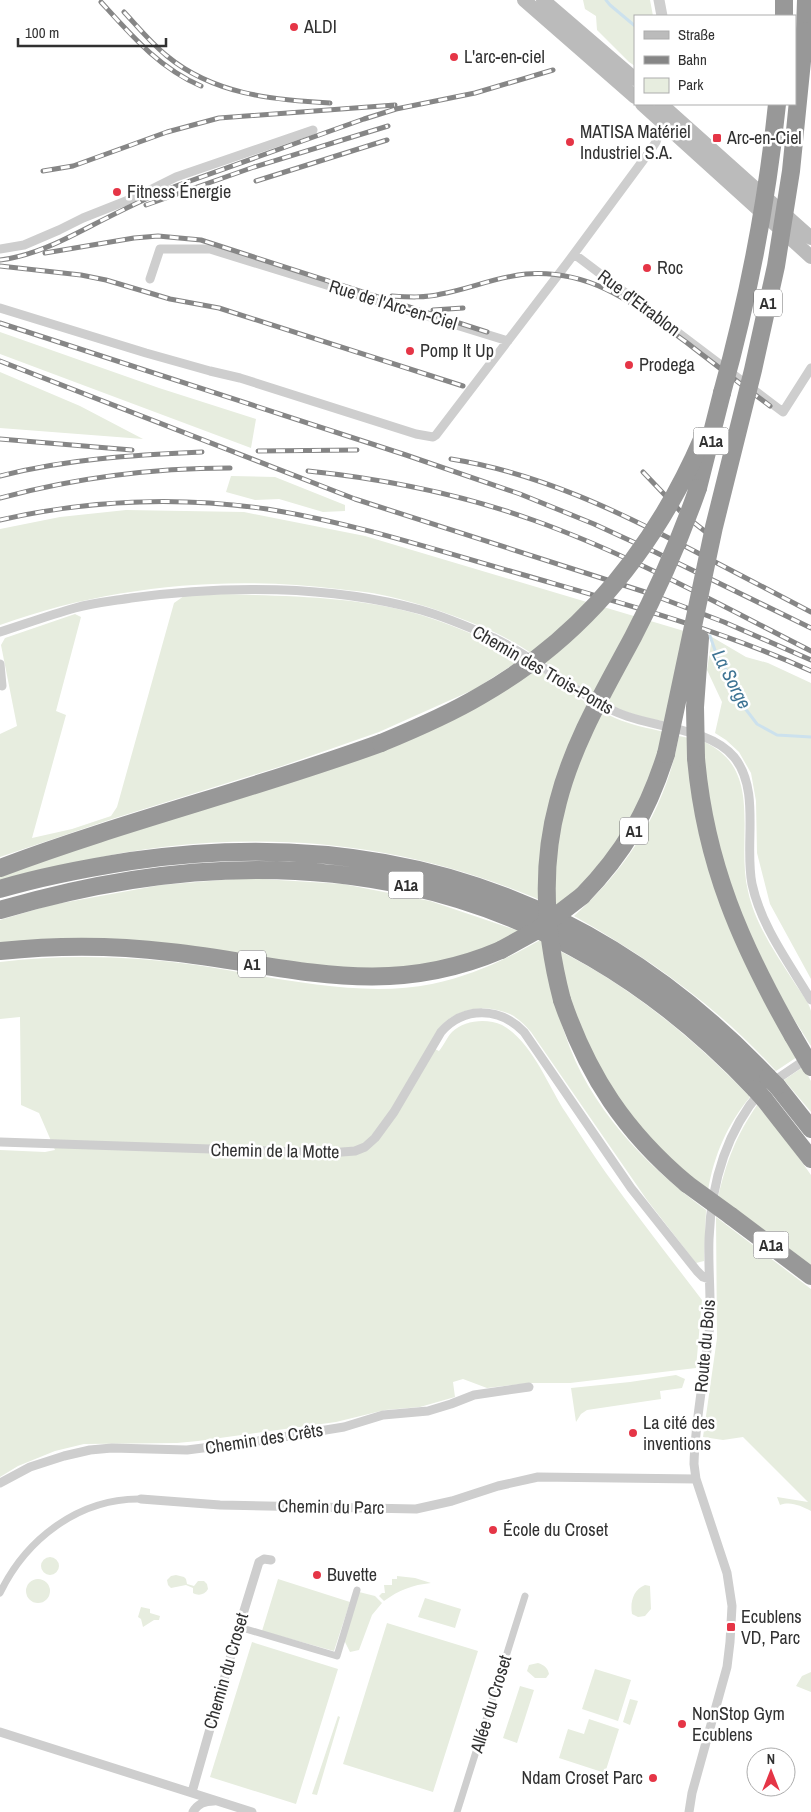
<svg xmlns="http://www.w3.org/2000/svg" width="811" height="1812" font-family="'Archivo Narrow',sans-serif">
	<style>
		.green { fill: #e7eddf }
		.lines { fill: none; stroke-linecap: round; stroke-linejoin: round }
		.stream { stroke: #cce1ed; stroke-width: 3 }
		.pedestrian { stroke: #cecece; stroke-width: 7 }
		.minor { stroke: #cecece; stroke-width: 9 }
		.tertiary { stroke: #cecece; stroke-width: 11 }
		.secondary { stroke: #bbb; stroke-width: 14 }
		.motorway { stroke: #989898; stroke-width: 18 }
		.rail-casing { stroke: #868686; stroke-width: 5 }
		.rail { stroke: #fff; stroke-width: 3; stroke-dasharray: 9; stroke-linecap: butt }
		.motorway-bridge { stroke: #989898; stroke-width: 18 }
		.poi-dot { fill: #e53546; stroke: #fff; stroke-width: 2 }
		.labels { text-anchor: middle; stroke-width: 5; stroke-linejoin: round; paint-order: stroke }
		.shield { fill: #fff; stroke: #6f6f6f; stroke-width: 1 }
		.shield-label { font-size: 16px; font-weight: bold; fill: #313131 }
		.poi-label { font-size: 18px; fill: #313131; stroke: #fff; text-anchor: start }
		.street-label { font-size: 18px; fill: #313131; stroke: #fff }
		.water-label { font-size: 19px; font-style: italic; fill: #3e7494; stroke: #fff }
	</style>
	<rect width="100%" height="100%" fill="#fff"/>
	<path class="green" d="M583,0H650L653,16H635V66L629,62L597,30L596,16L585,9Z
		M0,332L159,388L256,419L251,448L0,354Z
		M0,372L80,406L143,439L0,428Z
		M231,476L275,477L345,505V511L323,512L279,499L255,500L226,492Z
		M126,510L244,512L365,536L684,631L667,722C647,718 627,714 609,704C569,683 535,651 494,632C460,617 423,604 387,596C371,592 354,591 338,589C225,575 108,586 0,625V529L60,517Z
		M223,594C287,596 359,596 421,615C456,626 490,641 523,658L475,689L379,732L282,766L112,819L0,857V734L17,726L1,645L5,638L75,614L81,617L56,711L66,715L32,838L72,829L111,816L117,807L174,603L184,596Z
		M712,637L746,657L768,663L811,683V979L770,904L757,853L756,801L751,773L739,752L726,740L715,733L722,702L707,670Z
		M536,667C561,685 587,706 615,718C631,725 648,728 664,732L651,776L634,816L608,857L558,908C430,850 302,831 163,847C108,853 54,868 0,881V874L282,784Z
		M679,736L689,738L697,817L797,1057L776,1071C718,1007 649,958 574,916C628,868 666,808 679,736Z
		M702,741C766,768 735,838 748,891C755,924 776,954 794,982C799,990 809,1002 811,1011C811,1022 811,1035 811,1046C801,1030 790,1014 781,997C738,919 706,831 702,741Z
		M246,878L343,884L430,901L522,932L461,958L386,970L0,945V920L51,905L161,885Z
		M544,938C548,959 553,980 557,1001C559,1012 561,1024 565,1034C588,1106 646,1166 706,1210L704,1261L696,1263L647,1200L531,1032C525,1025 518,1018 510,1014C488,1004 458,1007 441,1026C436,1031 433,1040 429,1046L439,1051C444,1045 447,1037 452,1032C464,1020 487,1018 502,1025C532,1041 548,1086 566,1113C579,1133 592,1153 606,1173C637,1216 670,1258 702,1300L696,1368L570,1383H530L487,1388L463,1379L453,1382L455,1397L420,1407L385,1410L336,1422L198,1441L177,1443L84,1444L55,1451L18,1466L0,1477V1150L45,1152L55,1150L39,1113L21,1105L20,1017L0,1019V962C65,954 131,956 196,965C270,976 358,999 432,984C475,975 506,959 544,938Z
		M556,949C630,986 693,1038 750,1097C727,1125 714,1155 708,1191L662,1154L619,1103L578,1025Z
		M803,1067L811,1081V1112L784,1080Z
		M757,1105L784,1137L811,1175V1268L718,1198C726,1162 736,1136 757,1105Z
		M716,1217L811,1289V1511C801,1506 791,1501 780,1505L777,1497L808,1502L743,1437L723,1440L703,1437L717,1338Z
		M676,1375L685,1379L682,1388L660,1391L661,1399L587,1410L581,1414L576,1422L571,1388L630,1382Z
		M41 1566a9 9 0 1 1 18 0a9 9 0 1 1-18 0Z
		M176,1575L184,1577L186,1579L187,1584L194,1586L198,1581H204L207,1584L208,1589C205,1595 198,1596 193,1593V1588L186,1585L171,1588L168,1585L167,1580L171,1576Z
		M397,1576L415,1578L431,1583C412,1585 399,1590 384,1601L379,1596L382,1593H385L384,1585H392V1579H397Z
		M26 1591a12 12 0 1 1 24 0a12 12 0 1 1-24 0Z
		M278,1579L350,1602L334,1651L262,1631Z
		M645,1585L650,1586L651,1609L645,1616L638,1617L632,1614C630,1602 633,1590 645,1585Z
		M359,1592L375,1596L382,1603L372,1615L359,1650L350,1652L344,1640Z
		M425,1598L461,1609L455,1628L418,1617Z
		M141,1607L150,1609V1613L160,1616L159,1620H154L143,1627L141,1619L138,1617Z
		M387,1623L478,1651L433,1792L343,1764Z
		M252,1642L338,1669L296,1804L210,1777Z
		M538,1663C544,1665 548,1668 549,1674L546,1678H535L527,1671L529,1665Z
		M595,1669L631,1680L618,1721L582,1709Z
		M811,1672V1692L796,1686L802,1676Z
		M520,1686L534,1690L517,1743L503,1738Z
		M630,1699L638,1701L630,1725L623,1722Z
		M338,1716L340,1717L317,1795L312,1794Z
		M589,1719L619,1729L605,1773L559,1758L568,1729L584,1734Z"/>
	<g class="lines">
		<path class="stream" d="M606,0L610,5L635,26
			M710,636L716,653L731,678L741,703L757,724L777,735L811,737"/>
		<path class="pedestrian" d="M0,1593C26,1539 79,1498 141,1499
			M239,1627L337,1656L357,1590
			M457,1812L525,1596"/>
		<path class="minor" d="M0,249L24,245L59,230L83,218L136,197L176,177L313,130
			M574,254L783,412L811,368
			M150,279L160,249H210L508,341
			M0,308L146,353L210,371L240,378L416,434L433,437L436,435L568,262L650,151L656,142L662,122
			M0,632C25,624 50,615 75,608C93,603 112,601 131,598C224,585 330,585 421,610C446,617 471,628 494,638C536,658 572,691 614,711C651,729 708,726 734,757C761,790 744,844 752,884C761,926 789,963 811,1000
			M0,664L2,686
			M771,1083L808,1058
			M0,1142L329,1153L355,1151L365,1147L375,1138L394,1112L441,1032C464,1006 500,1007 524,1032L631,1188L697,1271L703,1277L709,1279
			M0,1483L30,1467L64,1456L90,1450L112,1448L187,1450L258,1441L344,1427L383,1415L428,1411L451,1404L474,1395L529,1387
			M141,1499L220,1505L416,1509L452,1501L498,1486L538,1477L696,1479
			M0,1732L252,1812
			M192,1792L239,1627L259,1562L264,1559L271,1560
			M193,1812C198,1803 205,1801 214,1801
			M689,1812L692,1793L727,1667L730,1642L732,1606L727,1573L696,1479L694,1464C695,1417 706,1370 710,1323C711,1296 708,1267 709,1239C711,1185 725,1133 761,1091"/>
		<path class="tertiary" d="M659,0L662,16"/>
		<path class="secondary" d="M524,0L635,97
			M543,0L635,79
			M642,104L811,257
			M661,104L811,238"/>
		<path class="motorway" d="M784,16V0
			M805,31L806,0
			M698,488L722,393
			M696,758C705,863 741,945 793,1036
			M0,868C125,821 255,789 381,743
			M0,889C43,876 87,868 131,861C380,825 594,894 768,1077
			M582,896C624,853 648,811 666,754
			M0,910C283,826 548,869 755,1089
			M0,951C57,945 113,945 170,952C290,965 382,1001 501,950
			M562,1000C588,1076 625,1132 687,1184
			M777,1086L811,1129
			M764,1099L811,1159
			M731,1216L811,1276"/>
		<defs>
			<path id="rail" d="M101,2C131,35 159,68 201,86
				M124,12C138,27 151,43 167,56C213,94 272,100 330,103
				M43,171L73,166L167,132L219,118L395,105
				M256,181L387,140
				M146,205L254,167L388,126
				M45,253L134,238L158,236L201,240L487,332
				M0,260C32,256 60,242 89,227C118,212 146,198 176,186L364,119L396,109L475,93L553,70
				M0,266L81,275L106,280L170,299L219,308L463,386
				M392,296C408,297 425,298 441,294C469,289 496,277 526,274C593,269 635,305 686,342C714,364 742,385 770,406
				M433,310L463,308
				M0,323L406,455L520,494L594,524L655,552L811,628
				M0,361L355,499L645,592L724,622L811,660
				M0,439L132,450
				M258,451L357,450
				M451,459C539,473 618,511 696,552C734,572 773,592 811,612
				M308,471C385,479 460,494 533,520C629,554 720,605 811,651
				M643,472L683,514L716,540
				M0,476C66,459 134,455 202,452
				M0,498C75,478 152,468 230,468
				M0,520C88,500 178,496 267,509C354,523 439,551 524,575C621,603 719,629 811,671"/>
		</defs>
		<use href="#rail" class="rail-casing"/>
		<use href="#rail" class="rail"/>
		<path class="motorway-bridge" d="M722,393C748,299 767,202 777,104
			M381,743C415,729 448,715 480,696C584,637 656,546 703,437
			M666,754L714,527L753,370L776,266L791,171L805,31
			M696,758L695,707L700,638
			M501,950L539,929L582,896
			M562,1000C545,935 540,868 558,802C573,743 604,691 633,637C658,589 680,540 698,488
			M793,1036L811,1067
			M768,1077L777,1086
			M755,1089L764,1099
			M687,1184L731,1216"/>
	</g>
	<g class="poi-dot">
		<circle cx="294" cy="27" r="5"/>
		<circle cx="454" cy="57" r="5"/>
		<rect x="712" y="133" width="10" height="10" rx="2.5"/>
		<circle cx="570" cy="142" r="5"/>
		<circle cx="117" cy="192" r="5"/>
		<circle cx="647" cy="268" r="5"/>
		<circle cx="410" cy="351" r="5"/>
		<circle cx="629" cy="365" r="5"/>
		<circle cx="633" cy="1433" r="5"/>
		<circle cx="493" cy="1530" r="5"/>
		<circle cx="317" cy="1575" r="5"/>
		<rect x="726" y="1622" width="10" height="10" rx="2.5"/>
		<circle cx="682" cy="1724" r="5"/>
		<circle cx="653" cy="1778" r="5"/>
	</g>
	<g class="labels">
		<g class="shield">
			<rect x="754" y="289.5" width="28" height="27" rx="4"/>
			<rect x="693.5" y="427.5" width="35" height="27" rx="4"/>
			<rect x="620" y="817.5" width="28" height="27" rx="4"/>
			<rect x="388.5" y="871.5" width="35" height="27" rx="4"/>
			<rect x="238" y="950.5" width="28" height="27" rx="4"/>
			<rect x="753.5" y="1231.5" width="35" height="27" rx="4"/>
		</g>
		<g class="shield-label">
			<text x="768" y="309">A1</text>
			<text x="711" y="447">A1a</text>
			<text x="634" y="837">A1</text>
			<text x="406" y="891">A1a</text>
			<text x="252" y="970">A1</text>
			<text x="771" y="1251">A1a</text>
		</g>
		<g class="poi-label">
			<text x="304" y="33">ALDI</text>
			<text x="464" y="63">L'arc-en-ciel</text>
			<text x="580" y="138">MATISA Matériel<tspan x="580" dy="21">Industriel S.A.</tspan></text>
			<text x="727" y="144">Arc-en-Ciel</text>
			<text x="127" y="198">Fitness Énergie</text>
			<text x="657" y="274">Roc</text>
			<text x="420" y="357">Pomp It Up</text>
			<text x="639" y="371">Prodega</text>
			<text x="643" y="1429">La cité des<tspan x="643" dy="21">inventions</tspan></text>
			<text x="503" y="1536">École du Croset</text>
			<text x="327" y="1581">Buvette</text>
			<text x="741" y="1623">Ecublens<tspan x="741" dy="21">VD, Parc</tspan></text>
			<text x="692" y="1720">NonStop Gym<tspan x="692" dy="21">Ecublens</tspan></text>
			<text x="643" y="1784" text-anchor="end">Ndam Croset Parc</text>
		</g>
		<g class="street-label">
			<text transform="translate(639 303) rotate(37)" y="6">Rue d'Etrablon</text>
			<text transform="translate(393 305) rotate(17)" y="6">Rue de l'Arc-en-Ciel</text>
			<text transform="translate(543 670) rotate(30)" y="6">Chemin des Trois-Ponts</text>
			<text transform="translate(275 1151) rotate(1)" y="6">Chemin de la Motte</text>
			<text transform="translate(705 1346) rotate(-85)" y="6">Route du Bois</text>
			<text transform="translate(264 1439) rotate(-9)" y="6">Chemin des Crêts</text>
			<text transform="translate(331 1507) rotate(1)" y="6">Chemin du Parc</text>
			<text transform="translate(226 1671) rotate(-74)" y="6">Chemin du Croset</text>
			<text transform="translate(491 1704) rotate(-73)" y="6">Allée du Croset</text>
		</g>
		<g class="water-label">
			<text transform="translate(732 679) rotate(63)" y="7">La Sorge</text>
		</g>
	</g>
	<rect x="634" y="15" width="162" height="90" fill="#ffffff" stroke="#adadad"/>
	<rect x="644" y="31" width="25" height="8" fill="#bbbbbb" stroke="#adadad"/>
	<text x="678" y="40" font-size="15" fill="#313131">Straße</text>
	<rect x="644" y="56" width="25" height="8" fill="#868686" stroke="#adadad"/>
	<text x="678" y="65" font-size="15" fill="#313131">Bahn</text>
	<rect x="644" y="78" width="25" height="15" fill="#e7eddf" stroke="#adadad"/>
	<text x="678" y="90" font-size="15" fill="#313131">Park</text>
	<g transform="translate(771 1772)"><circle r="24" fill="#ffffff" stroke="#adadad"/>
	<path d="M0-4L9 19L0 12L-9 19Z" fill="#e53546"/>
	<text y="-8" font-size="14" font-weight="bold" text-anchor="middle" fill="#313131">N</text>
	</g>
	<path d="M18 38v8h148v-8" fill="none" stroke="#313131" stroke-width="2.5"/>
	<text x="25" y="38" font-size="15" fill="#313131" stroke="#ffffff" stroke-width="4" paint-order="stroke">100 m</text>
</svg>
